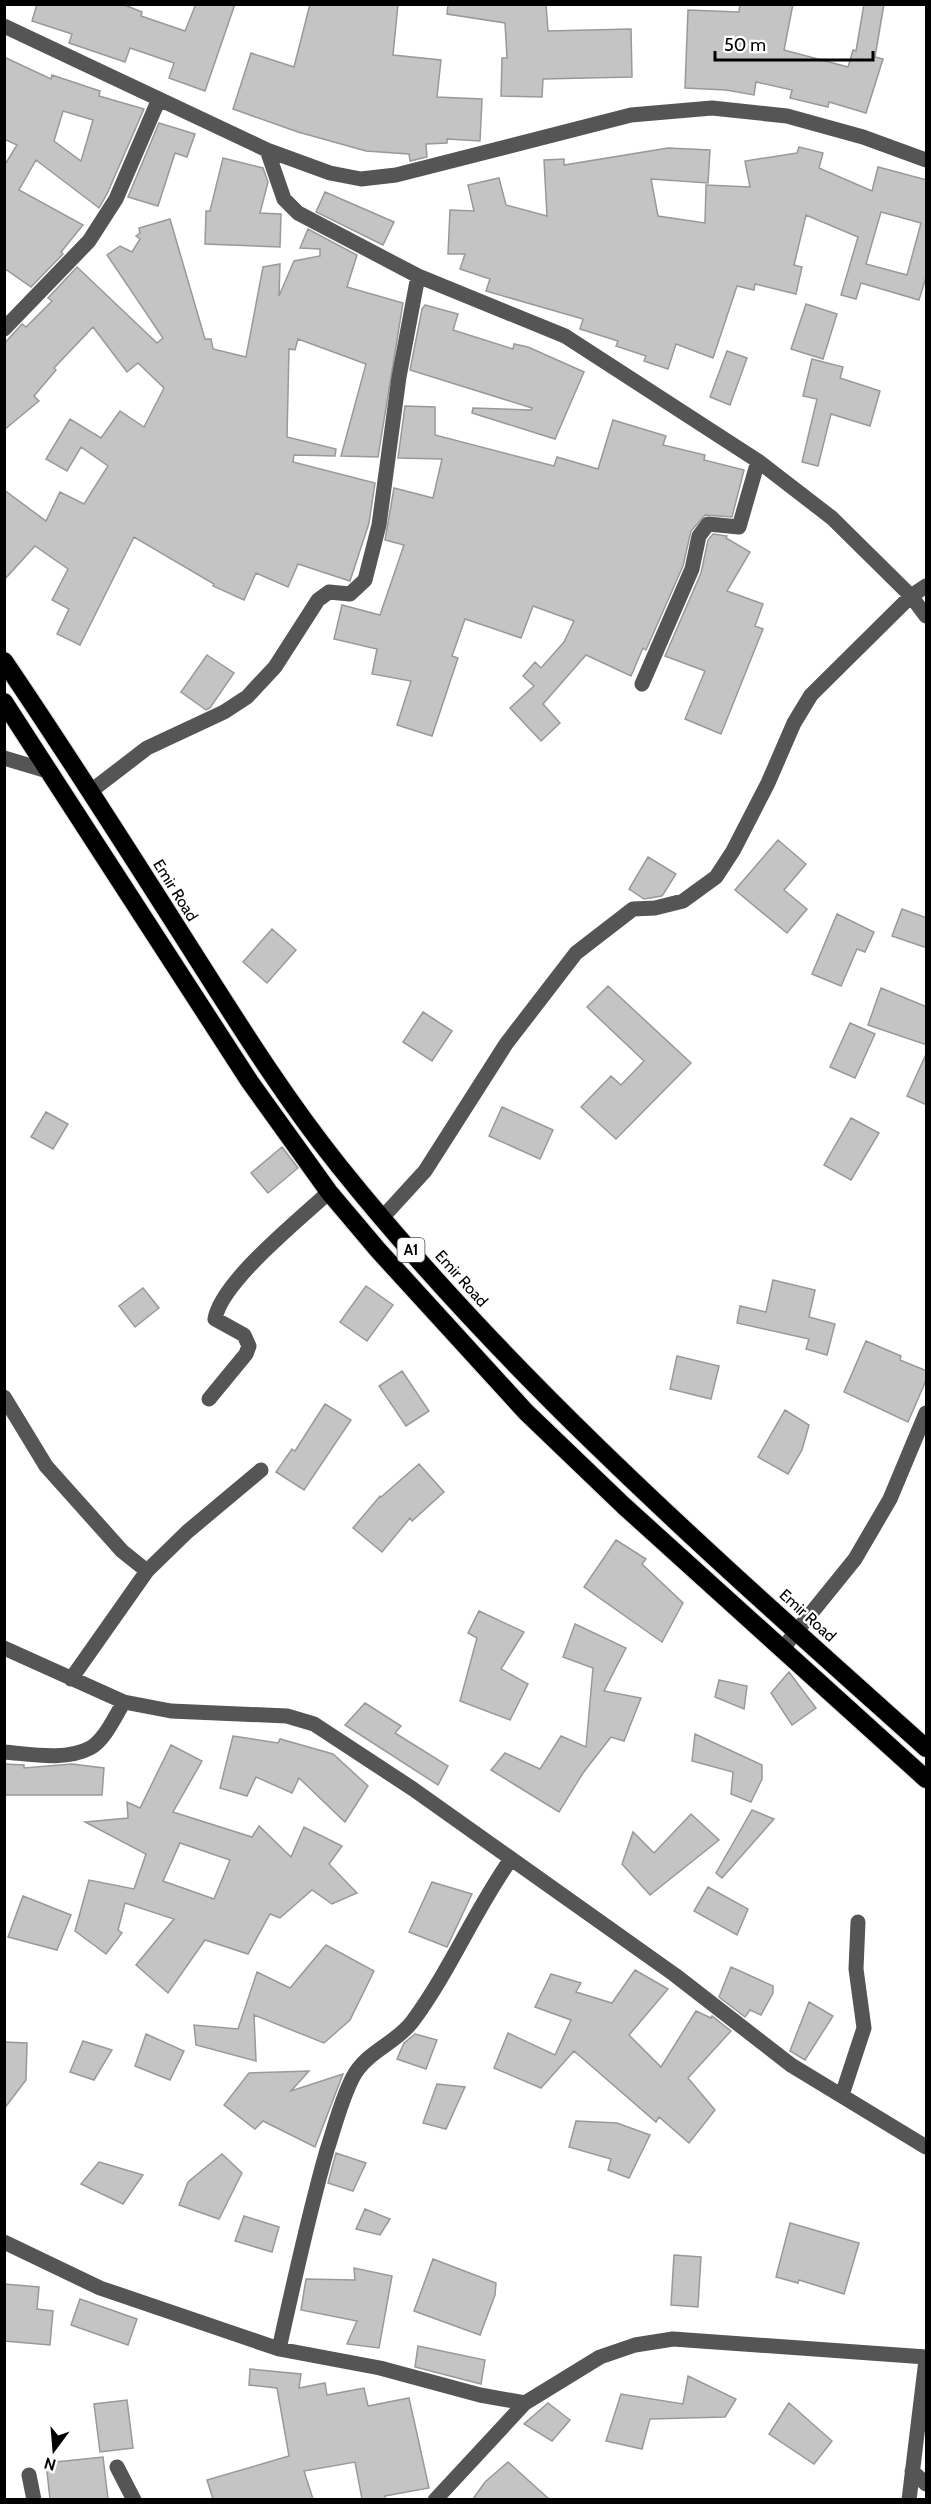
<svg xmlns="http://www.w3.org/2000/svg" width="931" height="2504" font-family="Cabin,sans-serif">
	<style>
		.building { fill: #c4c4c4; stroke: #999; stroke-width: 1.5; fill-rule: evenodd }
		.lines { fill: none; stroke-linecap: round; stroke-linejoin: round }
		.highway-casing { stroke: #dbdbdb; stroke-width: 20 }
		.minor { stroke: #555; stroke-width: 15 }
		.highway { stroke: #000; stroke-width: 18 }
		.labels { text-anchor: middle; stroke-width: 4.5; stroke-linejoin: round; paint-order: stroke }
		.shield { fill: #fff; stroke: #4c4c4c; stroke-width: 1.5 }
		.shield-label { font-size: 15px; font-weight: bold; fill: #000 }
		.street-label { font-size: 16px; fill: #000; stroke: #fff }
	</style>
	<rect width="100%" height="100%" fill="#fff"/>
	<path class="building" d="M37,4H122L142,12L141,16L185,31L196,4H235L205,91L169,78L174,63L130,48L125,62L69,43L72,34L32,21Z
		M310,4H398L393,55L441,60L437,97L482,99L480,141L447,139V143L426,144L427,157L410,161L409,154L366,151L298,132L233,109L251,53L294,67Z
		M448,4H546L548,31L631,29L632,77L543,79L542,97L501,96L502,58H507L505,23L447,14Z
		M740,4H793L784,50L848,67L853,50L856,51L864,4H884L875,57L883,59L866,113L829,102L828,107L790,98L792,90L756,82L754,95L726,90L685,88L688,10L739,12Z
		M4,57L51,79L52,75L100,91L99,96L144,109L107,194L99,208L36,160L19,190L83,225L61,252L63,254L31,287L4,268V166L17,145L4,139ZM63,111L93,120L81,161L54,141Z
		M159,123L195,134L187,157L175,153L158,206L128,197Z
		M799,147L823,153L819,168L872,191L878,167L927,180V274L919,300L861,283L856,299L841,295L858,237L806,215L794,265L802,267L796,294L755,284L754,290L737,286L713,358L676,344L668,369L644,361L646,356L616,346L618,341L580,329L583,319L486,291L490,279L460,269L465,254H448L450,210L474,211L468,185L499,178L506,205L547,216L544,160L564,159V165L668,148L710,150L708,183L651,179L658,216L705,223L706,185L750,187L745,161L797,153ZM881,212L921,223L907,275L866,264Z
		M223,158L263,168L268,182L260,213L281,214L280,247L205,244L206,211H210Z
		M325,192L394,222L383,245L316,212Z
		M170,219L205,339H211L213,349L246,357L263,267L280,264L279,296L294,261L320,256V249L300,248L308,229L357,255L347,287L403,303L378,457L341,456L366,364L298,339L295,350L289,349L287,437L336,449L335,456L294,455L293,462L375,483L369,523L350,581L298,564L288,587L256,573L244,600L213,586L214,584L134,537L80,645L57,634L69,609L52,600L68,569L35,546L4,580V490L46,521L60,492L84,504L108,466L81,447L67,471L46,459L70,419L101,438L120,411L144,427L164,388L138,363L127,372L93,327L54,368L56,370L34,396L39,401L4,430V344L22,324L26,327L52,301L48,298L77,267L157,343L163,338L107,255L120,246L132,252L140,239L136,236L140,233L139,228Z
		M806,304L837,314L823,359L791,349Z
		M425,305L458,314L453,330L513,349L514,344L528,347L584,372L555,439L472,413L473,408L531,410L532,408L410,370L422,309Z
		M727,351L747,358L730,405L710,397Z
		M812,359L843,367L840,378L880,391L870,426L831,414L818,466L802,462L817,399L803,396Z
		M405,406L435,407V435L554,466L557,457L598,469L613,420L666,436L663,445L705,455L704,460L744,470L732,517L705,515L691,531L683,566L646,650L643,648L631,676L586,655L543,704L560,723L541,741L510,708L534,686L523,676L535,662L541,668L564,642L574,621L533,606L521,638L465,619L452,656L458,658L432,736L397,725L411,681L372,674L377,649L334,639L342,605L380,615L404,545L385,540L394,488L433,498L442,459L398,458Z
		M713,534L727,536L726,538L750,552L727,591L763,604L755,626L763,629L721,734L685,719L705,671L665,656L701,573L708,540Z
		M207,655L234,673L210,708L206,710L181,692Z
		M778,840L806,864L784,890L807,909L787,933L735,890Z
		M648,857L676,874L662,896L644,899L629,889Z
		M902,909L927,918V948L892,936Z
		M837,914L874,932L865,952L857,949L841,986L812,974Z
		M272,929L296,950L267,983L243,962Z
		M608,986L691,1063L616,1139L581,1107L611,1076L621,1085L644,1061L587,1007Z
		M881,988L927,1007V1045L868,1025Z
		M423,1012L452,1031L432,1061L403,1042Z
		M850,1023L875,1034L855,1078L830,1067Z
		M927,1052V1105L907,1096Z
		M502,1107L553,1130L540,1159L489,1136Z
		M46,1112L68,1124L53,1149L31,1137Z
		M851,1118L879,1133L851,1180L824,1165Z
		M282,1147L298,1168L268,1193L251,1173Z
		M773,1280L815,1290L809,1317L835,1324L827,1355L806,1349L809,1339L737,1323L740,1306L766,1312Z
		M366,1286L393,1305L367,1341L340,1322Z
		M143,1288L159,1308L135,1327L119,1306Z
		M866,1341L901,1356L900,1360L927,1371V1378L908,1422L844,1392Z
		M677,1356L719,1366L711,1399L670,1389Z
		M402,1371L429,1411L406,1426L379,1386Z
		M325,1404L351,1420L304,1490L276,1472L292,1449L295,1451Z
		M785,1410L809,1425L802,1450L788,1474L758,1457Z
		M419,1464L444,1492L412,1521L410,1518L382,1552L353,1528L380,1496L381,1497Z
		M616,1540L646,1559L642,1564L683,1603L662,1642L584,1587Z
		M479,1611L524,1632L501,1669L528,1684L510,1720L460,1701L477,1638L468,1633Z
		M575,1624L626,1648L604,1691L641,1698L624,1741L611,1737L583,1773L559,1812L491,1770L505,1753L540,1769L561,1736L586,1747L593,1668L563,1657Z
		M789,1672L816,1708L792,1725L771,1693Z
		M719,1680L747,1686L744,1709L715,1697Z
		M365,1703L401,1726L395,1733L448,1766L438,1785L345,1725Z
		M695,1734L762,1765V1779L751,1802L731,1794L733,1772L692,1761Z
		M233,1736L278,1743L280,1739L333,1754L368,1786L345,1822L299,1778L292,1793L256,1777L247,1796L220,1788Z
		M171,1745L202,1761L173,1812L252,1837L259,1826L291,1857L304,1827L342,1846L329,1864L357,1893L332,1904L312,1890L280,1918L270,1914L248,1954L205,1940L168,1993L136,1965L174,1919L125,1903L118,1930L122,1933L106,1954L75,1931L89,1880L134,1889L146,1854L85,1822L128,1818L127,1802L140,1808ZM180,1843L230,1860L214,1899L163,1881Z
		M4,1764L24,1765V1768L72,1764L104,1768L102,1795H4Z
		M752,1810L774,1819L722,1878L716,1873Z
		M691,1814L719,1840L650,1895L622,1864L633,1832L654,1853Z
		M432,1882L472,1894L447,1947L409,1932Z
		M708,1887L748,1909L737,1935L694,1911Z
		M23,1896L71,1915L57,1950L8,1937Z
		M326,1945L374,1971L350,2020L324,2043L254,2015L256,2061L196,2045L194,2025L238,2029L257,1972L290,1988Z
		M731,1967L773,1986V1993L761,2015L750,2010L745,2017L719,1997Z
		M635,1970L668,1989L629,2035L661,2067L696,2011L711,2018L712,2016L731,2031L688,2078L715,2110L689,2143L659,2117L656,2122L574,2051L541,2088L494,2068L508,2033L555,2055L571,2020L535,2007L551,1974L581,1983L576,1992L612,2003Z
		M809,2002L833,2016L805,2060L790,2051Z
		M146,2034L184,2051L170,2080L135,2066Z
		M415,2034L437,2040L426,2069L397,2059L404,2043Z
		M83,2041L112,2050L94,2080L70,2072Z
		M4,2042L27,2043L26,2080L4,2109Z
		M309,2071L291,2091L343,2074L315,2147L263,2121L255,2129L224,2105L249,2073Z
		M437,2084L465,2087L446,2129L423,2123Z
		M576,2121L617,2123L650,2135L629,2178L608,2170L611,2159L569,2147Z
		M336,2153L366,2163L353,2191L328,2183Z
		M222,2154L242,2173L219,2219L179,2205L188,2182Z
		M99,2162L143,2175L123,2204L81,2184Z
		M365,2209L390,2219L380,2235L356,2229Z
		M244,2216L279,2227L272,2252L235,2241Z
		M790,2223L859,2243L844,2294L799,2280L798,2283L776,2277Z
		M674,2255L701,2257L698,2307L671,2305Z
		M433,2259L496,2283L495,2295L480,2335L414,2311Z
		M354,2268L392,2276L379,2348L347,2344L357,2321L301,2310L306,2279L355,2280Z
		M4,2284L39,2287L37,2309L53,2311L50,2345L4,2341Z
		M80,2299L137,2319L128,2345L71,2325Z
		M418,2346L485,2360L481,2384L415,2367Z
		M250,2369L301,2374L299,2388L325,2383L327,2395L364,2388L368,2406L409,2398L429,2488L385,2496V2499H362L355,2462L304,2471L313,2499H213L207,2480L289,2456L277,2388L249,2385Z
		M688,2376L736,2399L725,2417L650,2419L642,2449L606,2441L621,2394L683,2404Z
		M127,2400L133,2448L100,2452L94,2404Z
		M548,2403L570,2420L552,2441L524,2424Z
		M789,2403L832,2441L814,2464L769,2434Z
		M103,2457L108,2499H50L46,2463Z
		M508,2462L549,2499H473L485,2482Z"/>
	<g class="lines">
		<defs>
			<path id="highway" d="M4,661C68,755 128,850 189,946C236,1020 283,1096 339,1166C512,1382 721,1564 926,1748
				M4,702L250,1082L329,1192L378,1250L526,1412L624,1506L926,1779"/>
		</defs>
		<use href="#highway" class="highway-casing"/>
		<path class="minor" d="M4,26L267,150L330,173L361,179L396,175L631,115L712,108L787,116L863,137L926,160
			M267,150L284,199L298,213L418,276L565,336L758,461L832,518L911,596L926,616
			M4,329L89,241L116,199L159,99
			M642,684L692,569L699,536L708,524L739,527L758,461
			M4,758L51,772
			M91,791L147,748L224,712L247,697L275,667L318,600L329,592L350,594L365,580L379,525L399,377L418,276
			M382,1218L425,1171L506,1044L576,953L633,909L655,908L683,901L716,877L733,851L768,783L794,723L811,695L911,596L926,586
			M4,1397L46,1466L122,1551L147,1571
			M209,1399L246,1354L249,1346L244,1335L215,1319C221,1282 300,1219 329,1192
			M4,1648L124,1702L171,1711L287,1716L314,1724L413,1789L675,1975L791,2065L926,2147
			M783,1648L855,1559L890,1499L926,1413
			M71,1679L147,1571L187,1532L261,1470
			M4,1752C30,1754 66,1761 90,1748C105,1740 115,1716 124,1702
			M842,2095L864,2028L856,1969L858,1922
			M4,2242L100,2288L279,2349L380,2368L480,2395L525,2403
			M279,2349C294,2282 308,2216 327,2150C335,2126 341,2100 353,2077C366,2052 395,2044 412,2022C450,1971 474,1911 511,1859
			M117,2467L134,2500
			M912,2471L926,2484
			M29,2475L34,2500
			M435,2500L525,2403L600,2357L635,2345L673,2339L926,2357
			M909,2500L926,2360"/>
		<use href="#highway" class="highway"/>
	</g>
	<g class="labels">
		<rect class="shield" x="397.5" y="1238" width="27" height="24" rx="4.5"/>
		<g class="shield-label">
			<text x="411" y="1255">A1</text>
		</g>
		<g class="street-label">
			<text transform="translate(176 890) rotate(58)" y="6">Emir Road</text>
			<text transform="translate(462 1278) rotate(48)" y="6">Emir Road</text>
			<text transform="translate(808 1615) rotate(42)" y="6">Emir Road</text>
		</g>
	</g>
	<rect width="931" height="2504" fill="none" stroke="#000000" stroke-width="12"/>
	<g transform="translate(54 2450) rotate(196)" stroke="#ffffff" stroke-width="4.5" paint-order="stroke">
	<path d="M0-4.5L10 22L0 15L-10 22Z" fill="#000000"/>
	<text y="-9" font-size="16" font-weight="bold" text-anchor="middle" fill="#000000">N</text>
	</g>
	<path d="M715 51v9h158v-9" fill="none" stroke="#000000" stroke-width="3"/>
	<text x="724" y="51" font-size="18" fill="#000000" stroke="#ffffff" stroke-width="4.5" paint-order="stroke">50 m</text>
</svg>
